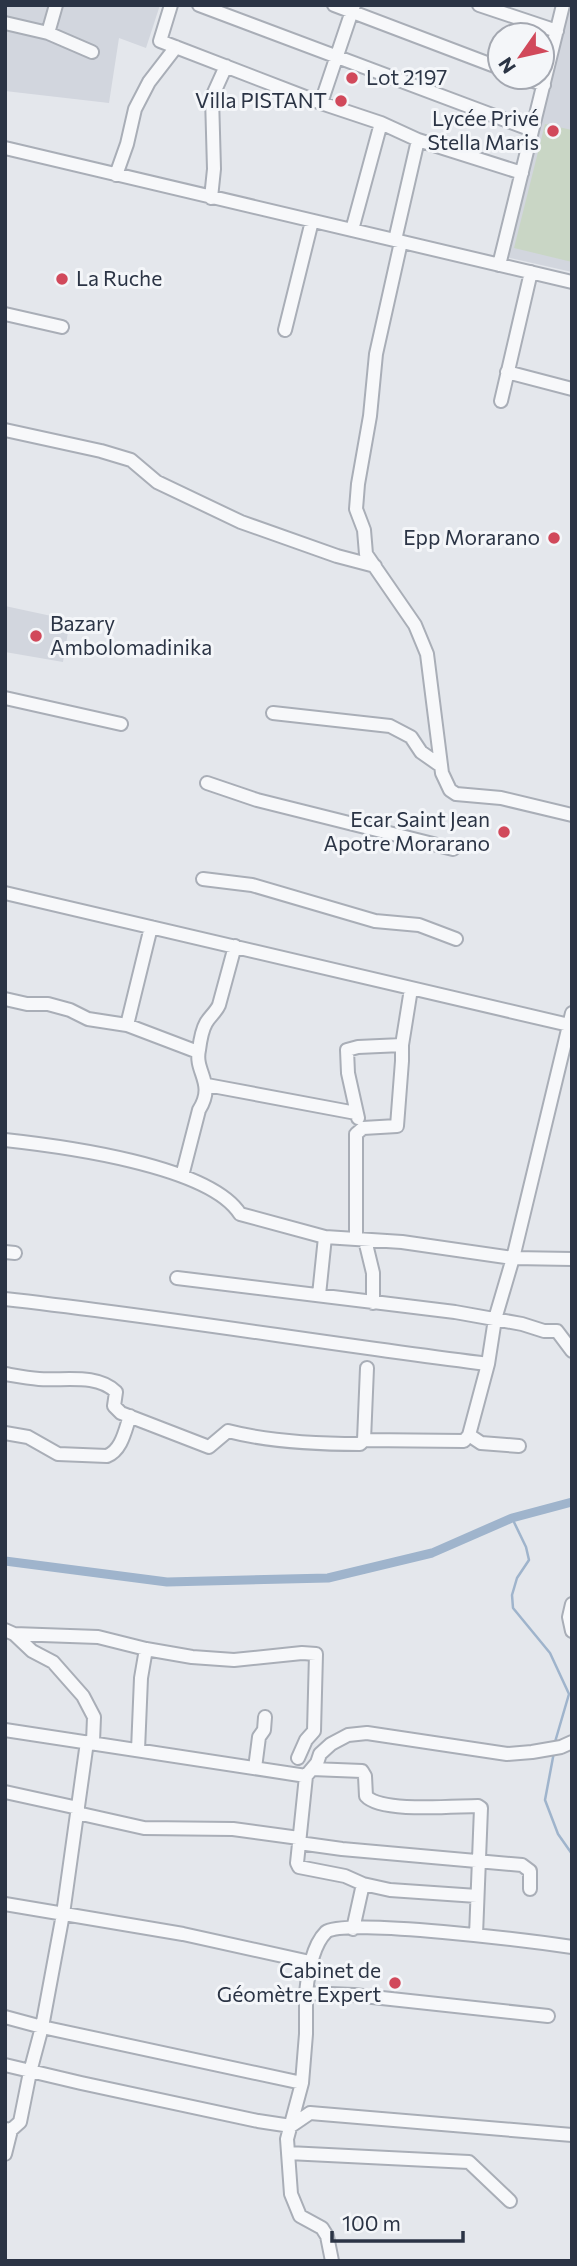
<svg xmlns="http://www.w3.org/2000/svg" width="577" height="2266" font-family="Commissioner,sans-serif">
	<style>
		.built { fill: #d2d6de }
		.green { fill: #c9d6c5 }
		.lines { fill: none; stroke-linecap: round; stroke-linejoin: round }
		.stream { stroke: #9fb4cc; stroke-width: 2.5 }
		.canal { stroke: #9fb4cc; stroke-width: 9 }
		.minor-casing { stroke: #a9aeb7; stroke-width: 16 }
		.minor { stroke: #f7f8fa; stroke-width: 12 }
		.poi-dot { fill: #d1495b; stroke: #f4f6f9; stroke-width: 2.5 }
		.labels { text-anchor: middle; stroke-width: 6; stroke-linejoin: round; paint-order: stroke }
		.poi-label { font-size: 21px; fill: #2b3445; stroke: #f4f6f9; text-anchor: end }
	</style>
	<rect width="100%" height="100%" fill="#e4e7ec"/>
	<path class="built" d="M5,5H160L146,48L119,38L109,103L5,91Z
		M568,5H572V272L501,256Z
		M5,606L70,620L63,662L5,652Z"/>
	<path class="green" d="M545,124L572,130V262L514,248Z"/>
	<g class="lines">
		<path class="stream" d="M512,1518L526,1547L529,1560L517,1578L512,1595L513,1608L550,1653L569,1694L555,1742
			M554,1752L545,1800L558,1834L572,1854"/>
		<path class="canal" d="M5,1561L167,1582L328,1578L432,1553L512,1518L572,1502"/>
		<defs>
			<path id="minor" d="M171,5L160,41L321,103L381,123L418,140L522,173
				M199,5L532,130
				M334,5L500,68
				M479,5L557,31
				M5,23L48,33L92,52
				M48,33L56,5
				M523,77L544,85
				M321,103L354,5
				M5,148L572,282
				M116,175L127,144L135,109L149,82L176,47
				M211,198L214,169L212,97L226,66
				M352,230L381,123
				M395,240L418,140
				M401,242L376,354L370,416L358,484L356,509L364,530L366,554L415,625L427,654L442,773L450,790L456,794L501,798L572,815
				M499,265L563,5
				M5,314L62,327
				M285,330L312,221
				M507,372L572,389
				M501,401L531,272
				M5,430L101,451L131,460L157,482L241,522L337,556L375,566
				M5,698L121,724
				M273,713L390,726L411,737L421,752L441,766
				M207,783L257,800L453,849
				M203,879L252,885L375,921L419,925L456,939
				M5,893L569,1025
				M5,999L27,1004H48L70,1010L88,1019L127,1025L198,1052
				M127,1025L151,927
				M207,1085L356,1113
				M358,1118L348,1073L347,1050L358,1047L402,1045
				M5,1140C60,1146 209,1165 240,1214L325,1237L402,1242L513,1258L572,1259
				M182,1176L199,1110C216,1083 194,1072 199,1050C200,1042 202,1030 206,1023C210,1016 216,1012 219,1005L235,946
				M356,1239V1134L363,1128L397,1126L402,1061V1045L411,989
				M365,1240L373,1273V1303
				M5,1252L15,1253
				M177,1278L455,1312L522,1324L544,1331H557L572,1351
				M319,1295L325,1237
				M5,1299C167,1317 327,1344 488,1364
				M5,1374C17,1376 28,1378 39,1379C63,1381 97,1373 116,1392L114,1406L121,1413L209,1447L228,1431C270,1442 317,1444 360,1444L364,1440L464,1441L469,1435L488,1364L495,1319L513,1258L572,1013
				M5,1433L28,1437L58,1454L107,1456C122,1450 125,1430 130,1416
				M469,1435L481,1443L519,1446
				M364,1440L367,1368
				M572,1604L569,1617L572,1631
				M5,1630L14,1634L98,1637L146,1649L192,1657L234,1660L302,1653L316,1654L314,1731L306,1740L298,1758
				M14,1634L32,1651L53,1662L83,1696L94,1717L93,1742
				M5,1730L306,1776L317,1763L320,1754L331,1744L348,1735L367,1733L507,1754L532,1752L561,1747L572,1742
				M138,1750L141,1678L146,1649
				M255,1768L259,1737L264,1730L265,1717
				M312,1769L362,1771L365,1776L366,1796C381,1813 455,1806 478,1806L481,1808L476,1935
				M306,1776L297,1863L299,1867L345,1876L363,1884L353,1929
				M5,1792L78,1808
				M77,1813L144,1828L233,1829L299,1838
				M299,1843L342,1849L522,1865L530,1871V1889
				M363,1884L390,1890L477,1896
				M5,1904L183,1934L310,1962
				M306,1993V2034L302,2083L287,2139L291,2194L300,2216L322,2228L327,2236L332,2261
				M548,2016L354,1995L306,1993C308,1974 312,1946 326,1932C344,1917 538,1942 572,1947
				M5,2017L42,2027L302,2083
				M5,2065L81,2083L258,2121L291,2126L310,2113L572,2135
				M5,2129L11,2130L20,2122L30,2072L42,2027L63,1914L87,1742
				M288,2153L469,2162L510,2201
				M5,2154L11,2130"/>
		</defs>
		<use href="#minor" class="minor-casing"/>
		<use href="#minor" class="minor"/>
	</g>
	<g class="poi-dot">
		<circle cx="352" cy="78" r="7"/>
		<circle cx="341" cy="101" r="7"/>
		<circle cx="553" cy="131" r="7"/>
		<circle cx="62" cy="279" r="7"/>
		<circle cx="554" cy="538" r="7"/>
		<circle cx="36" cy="636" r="7"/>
		<circle cx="504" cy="832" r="7"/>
		<circle cx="395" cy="1983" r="7"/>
	</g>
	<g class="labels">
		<g class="poi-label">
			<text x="366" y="85" text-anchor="start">Lot 2197</text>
			<text x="327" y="108">Villa PISTANT</text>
			<text x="539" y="126">Lycée Privé<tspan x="539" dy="24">Stella Maris</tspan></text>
			<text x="76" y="286" text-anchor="start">La Ruche</text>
			<text x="540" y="545">Epp Morarano</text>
			<text x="50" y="631" text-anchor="start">Bazary<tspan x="50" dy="24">Ambolomadinika</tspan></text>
			<text x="490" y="827">Ecar Saint Jean<tspan x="490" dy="24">Apotre Morarano</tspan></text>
			<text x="381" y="1978">Cabinet de<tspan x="381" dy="24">Géomètre Expert</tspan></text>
		</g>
	</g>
	<rect width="577" height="2266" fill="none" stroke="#2b3445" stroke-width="14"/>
	<g transform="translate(521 56) rotate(236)"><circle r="33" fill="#f4f6f9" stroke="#a4a8b1" stroke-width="2"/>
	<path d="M0-5L12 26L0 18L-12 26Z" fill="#d1495b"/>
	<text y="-10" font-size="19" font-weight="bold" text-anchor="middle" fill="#2b3445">N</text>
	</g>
	<path d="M332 2231v10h131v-10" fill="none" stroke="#2b3445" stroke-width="3.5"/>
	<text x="342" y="2231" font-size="21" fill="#2b3445" stroke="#f4f6f9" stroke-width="5" paint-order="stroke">100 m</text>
</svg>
